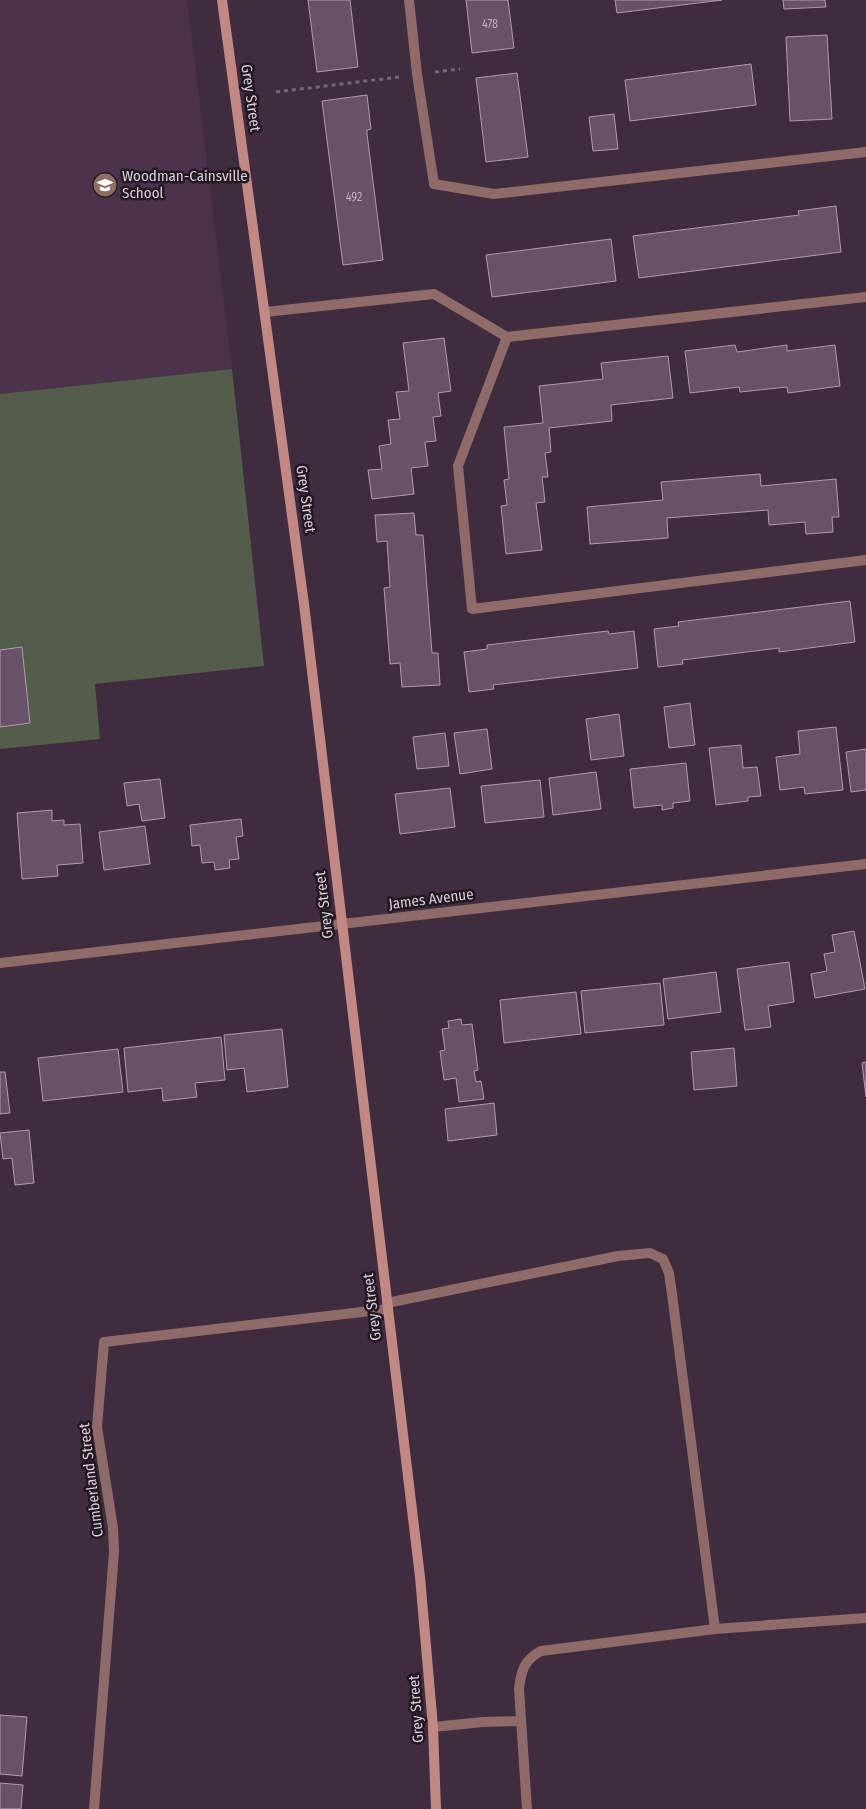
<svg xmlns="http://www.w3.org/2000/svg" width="866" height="1809" font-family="'Fira Sans Condensed',sans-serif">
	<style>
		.built { fill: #4b334c }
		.green { fill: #545d4b }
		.building { fill: #675267; stroke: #b19ab1 }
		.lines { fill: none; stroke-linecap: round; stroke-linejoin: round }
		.path { stroke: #746474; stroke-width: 3; stroke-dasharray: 4 4; stroke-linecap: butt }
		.lane { stroke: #8e6a68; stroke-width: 10 }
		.street { stroke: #8e6a68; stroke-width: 10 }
		.secondary { stroke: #c18884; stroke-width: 10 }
		.labels { text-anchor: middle; stroke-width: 5; stroke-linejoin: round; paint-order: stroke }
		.number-label { font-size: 12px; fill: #bdafbd }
		.street-label { font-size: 15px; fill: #daceda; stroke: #211821 }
		.poi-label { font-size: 15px; fill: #daceda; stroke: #211821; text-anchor: start }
	</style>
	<rect width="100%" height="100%" fill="#3f2c3f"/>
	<path class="built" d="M0,0H187L232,369L0,394Z"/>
	<path class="green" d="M232,369L264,666L95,684L100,739L0,749V394Z"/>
	<path class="building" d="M308,0H350L358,67L317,72Z
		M466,0H508L514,48L472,53Z
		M615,0H722L617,13Z
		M783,0H825L826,7L784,9Z
		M827,35L832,119L790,121L786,37Z
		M751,64L756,105L630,121L625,80Z
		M517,73L528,157L486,162L476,78Z
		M367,95L371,129L367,130V134L383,260L343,265L322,101Z
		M614,114L618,149L593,151L589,117Z
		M836,206L841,252L639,278L633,236L799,215L798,211Z
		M611,239L616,281L492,297L486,255Z
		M444,338L451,391L438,393L441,416L433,417L436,441L425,442L428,466L411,468L414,494L372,499L368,470L382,469L379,446L391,444L388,420L400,419L396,392L409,391L403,343Z
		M735,345L737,352L787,345V351L835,345L840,386L788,393L787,387L740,392L739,387L690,393L685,351Z
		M668,356L673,398L611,405L612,421L549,428L551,452L545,453L548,477H542L545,502L536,503L542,550L506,554L501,506L507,505L504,480L509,479L504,427L543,423L539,386L603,379L601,363Z
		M760,474L761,486L836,479L839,517H832L833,532L806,534L805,522L769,525L768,510L667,518L668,538L590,544L587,507L663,500L661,482Z
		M414,513L416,535H423L432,653H438L440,685L402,687L400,663L390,664L384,588L390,587L387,541L377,542L375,515Z
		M850,601L855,642L779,652V648L682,660L683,664L658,667L654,629L679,626L678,622Z
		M608,631L609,634L634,631L638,668L493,685L494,689L469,692L464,652L487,649V645Z
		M22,647L30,723L0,727V650Z
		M690,703L695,745L669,748L664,707Z
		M619,714L624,756L591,760L586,719Z
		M836,727L843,790L805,794L804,787L780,790L776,757L800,754L798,731Z
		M487,729L492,769L460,774L454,733Z
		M445,733L449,766L417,769L413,737Z
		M741,745L743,768L757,767L761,796L748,797V801L716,805L709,748Z
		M866,749V790L851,792L846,752Z
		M686,763L690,801L673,803V808L662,810V805L634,808L630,769Z
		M596,772L601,809L553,815L549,778Z
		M160,779L165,818L142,821L139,804L127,806L124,783Z
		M540,780L544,817L485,823L481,786Z
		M450,788L455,827L400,834L395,794Z
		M52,810V821L64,820V825L80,824L83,863L57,865L58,876L22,879L17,813Z
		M241,819L243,836L236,837L239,859L229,860L230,868L215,870L214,862L202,863L200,845L192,846L190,825Z
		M145,826L150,864L104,870L99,832Z
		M854,931L865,989L815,998L811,974L827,971L824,954L835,952L832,935Z
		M789,962L794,1002L768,1006L771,1027L745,1030L737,969Z
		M716,972L721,1012L668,1019L663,979Z
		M660,983L664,1025L585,1033L581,991Z
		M576,992L581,1034L504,1043L500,1000Z
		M461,1019L462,1025L472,1024L478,1070L474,1071L476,1082L481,1081L484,1099L459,1102L456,1078L444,1080L440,1051L445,1050L442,1029L449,1028L448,1021Z
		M282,1029L288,1087L247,1092L244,1068L227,1070L224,1035Z
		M221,1037L225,1080L195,1083L197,1097L163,1101L162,1088L128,1092L124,1048Z
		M734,1048L737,1086L694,1090L691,1052Z
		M118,1049L123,1092L43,1101L38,1058Z
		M866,1062V1097L862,1063Z
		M0,1072H5L10,1113L0,1114Z
		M494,1103L497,1135L448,1141L445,1109Z
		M29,1130L34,1183L15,1185L12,1158L3,1159L0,1133Z
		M0,1715L27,1717L22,1776L0,1774Z
		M0,1783L23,1785L21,1809H0Z"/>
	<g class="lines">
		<path class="path" d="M435,72L460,69
			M276,92L399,77"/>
		<path class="lane" d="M409,0L417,74L434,184L494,194L866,152
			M265,312L434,294L507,337L866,297
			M507,337L458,466L472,609L866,560
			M387,1303L618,1256L650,1253L663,1259L669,1273L672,1294L715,1629
			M433,1727L483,1722L520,1721
			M527,1809L519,1689C521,1671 524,1660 541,1651L715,1629L866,1618"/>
		<path class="street" d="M0,963L866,864
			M94,1809L114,1552L113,1528L97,1427L104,1342L388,1309"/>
		<path class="secondary" d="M222,0L304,604L420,1577L433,1727L436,1809"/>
	</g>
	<defs>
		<symbol id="school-disc" viewBox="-11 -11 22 22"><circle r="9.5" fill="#8d6e63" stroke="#211821"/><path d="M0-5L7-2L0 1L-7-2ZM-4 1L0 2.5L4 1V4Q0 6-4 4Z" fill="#fff"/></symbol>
	</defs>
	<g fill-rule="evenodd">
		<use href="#school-disc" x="91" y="171" width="28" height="28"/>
	</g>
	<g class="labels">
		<g class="number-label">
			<text x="490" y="28">478</text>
			<text x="354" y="201">492</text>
		</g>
		<g class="street-label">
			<text transform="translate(251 98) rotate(82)" y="5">Grey Street</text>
			<text transform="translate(306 499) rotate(82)" y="5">Grey Street</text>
			<text transform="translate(431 899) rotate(-7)" y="5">James Avenue</text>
			<text transform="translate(324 905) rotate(-97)" y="5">Grey Street</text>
			<text transform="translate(372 1307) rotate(-97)" y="5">Grey Street</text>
			<text transform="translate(91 1480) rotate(-97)" y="5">Cumberland Street</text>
			<text transform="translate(416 1709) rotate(-94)" y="5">Grey Street</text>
		</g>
		<g class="poi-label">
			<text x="122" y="181">Woodman-Cainsville<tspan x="122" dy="17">School</tspan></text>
		</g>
	</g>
</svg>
